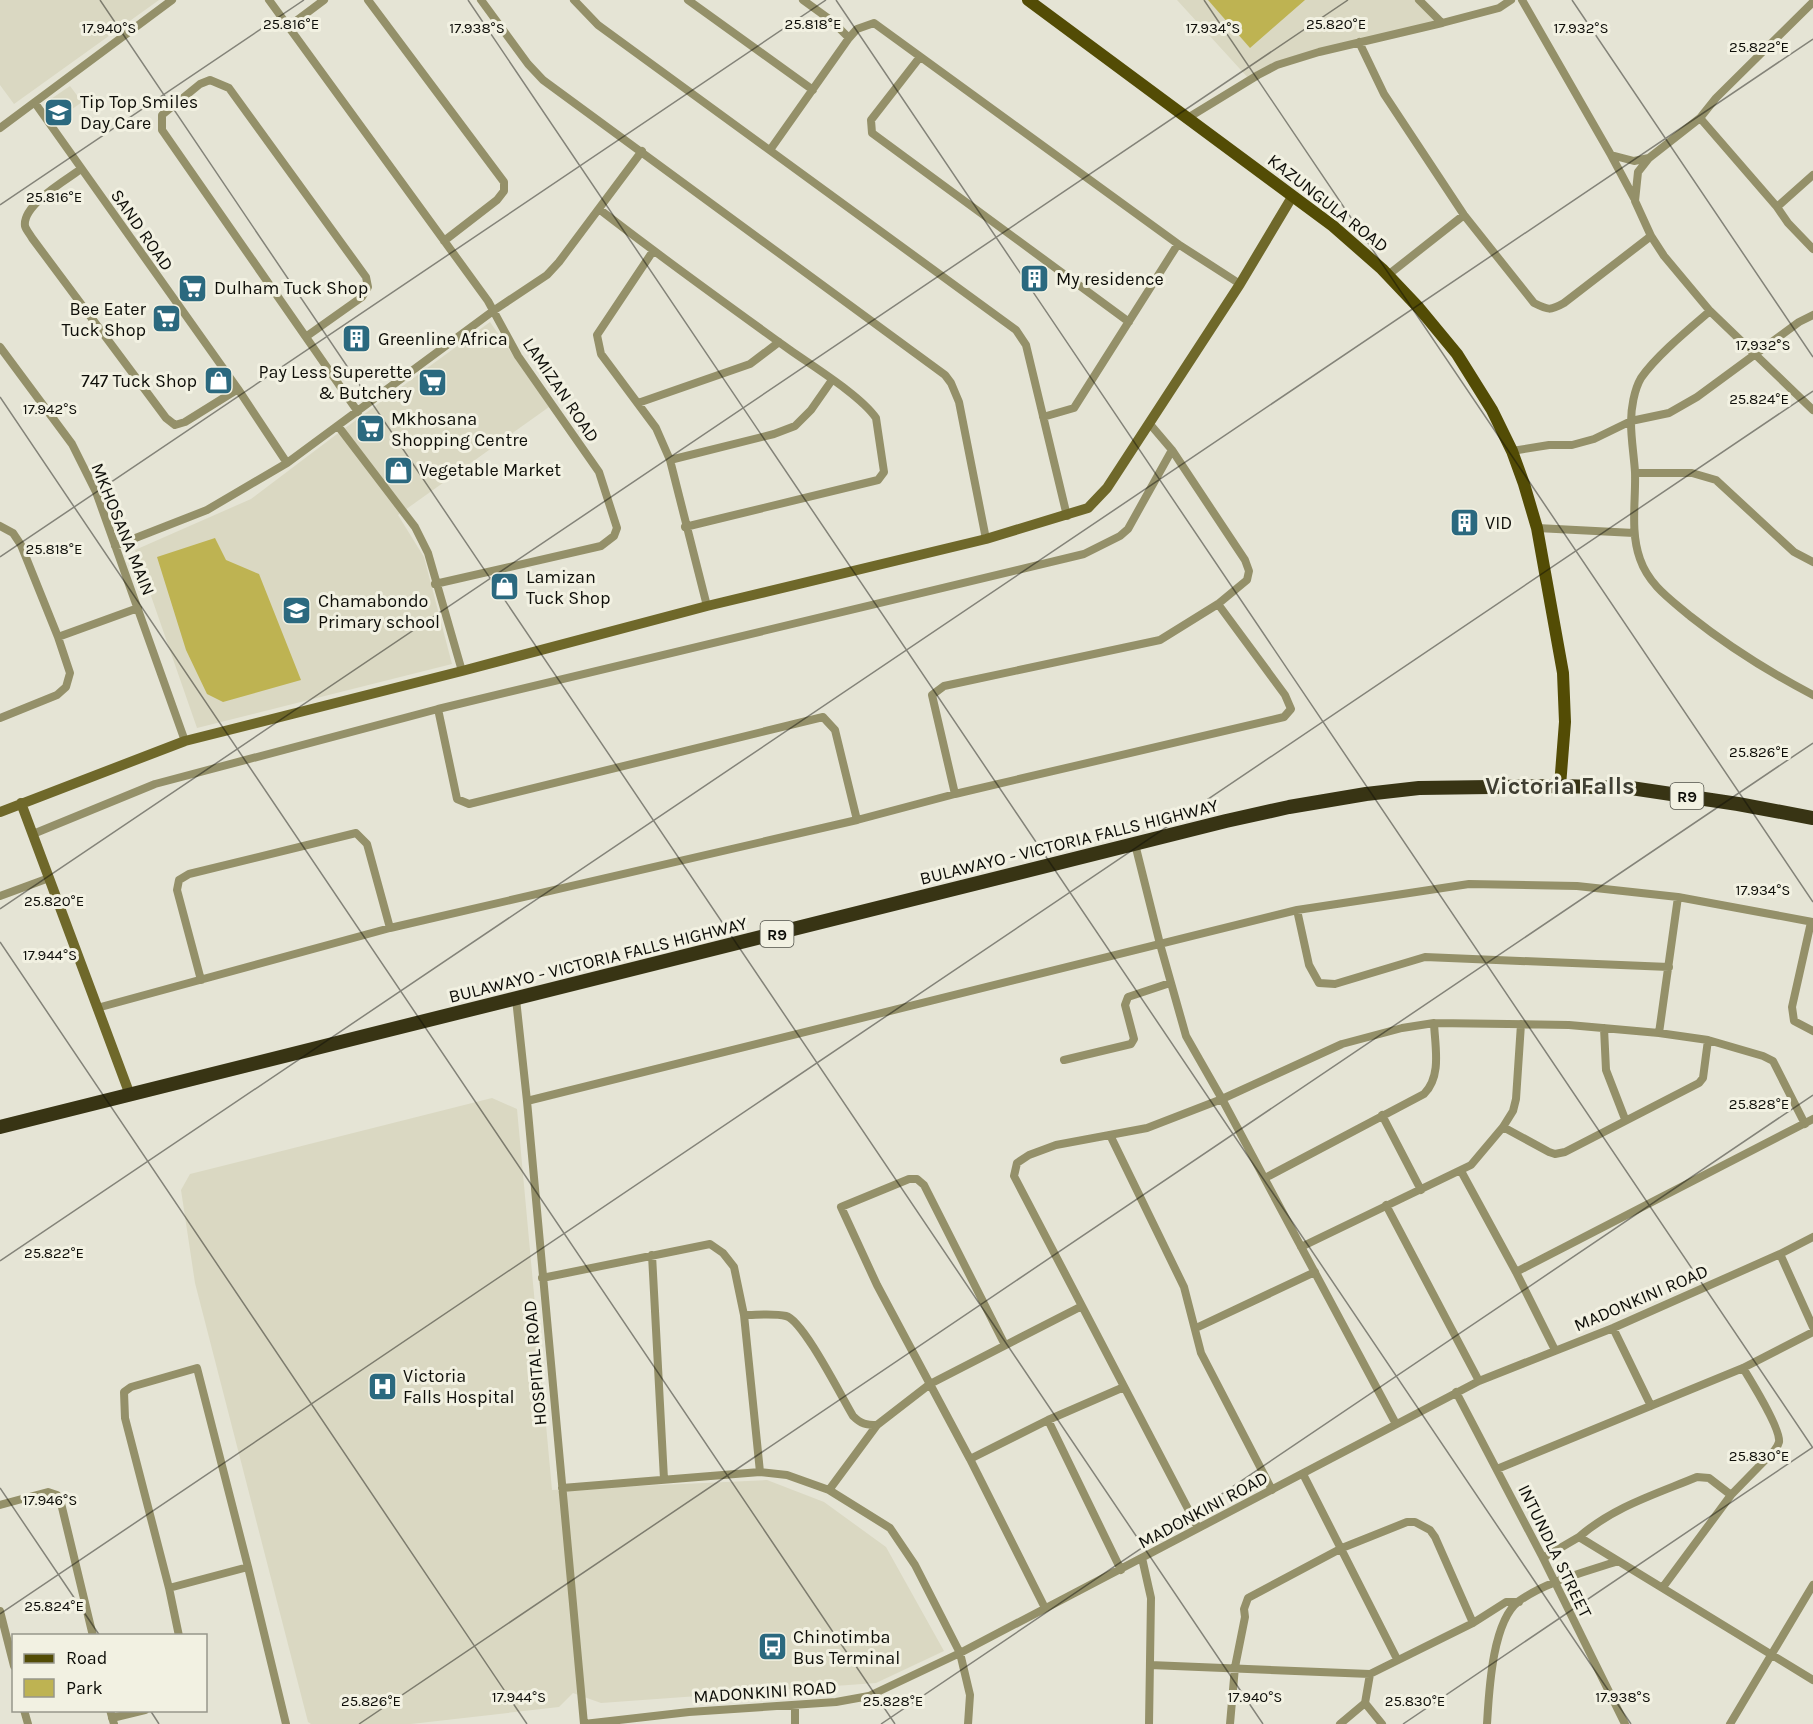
<svg xmlns="http://www.w3.org/2000/svg" width="1813" height="1724" font-family="Karla,sans-serif">
	<style>
		.built { fill: #dad8c2 }
		.green { fill: #beb352 }
		.lines { fill: none; stroke-linecap: round; stroke-linejoin: round }
		.street { stroke: #949069; stroke-width: 8 }
		.secondary { stroke: #6f682a; stroke-width: 10 }
		.primary { stroke: #534c05; stroke-width: 12 }
		.highway { stroke: #383414; stroke-width: 14 }
		.ticks { fill: none; stroke: #0e0e09; stroke-width: 1.5; stroke-opacity: 0.45 }
		.labels { text-anchor: middle; stroke-width: 6; stroke-linejoin: round; paint-order: stroke }
		.shield { fill: #f2f1e2; stroke: #52524a; stroke-width: 1.5 }
		.shield-label { font-size: 16px; font-weight: bold; fill: #0e0e09 }
		.poi-label { font-size: 18px; fill: #0e0e09; stroke: #f2f1e2; text-anchor: start }
		.street-label { font-size: 18px; fill: #0e0e09; stroke: #f2f1e2 }
		.district-label { font-size: 24px; font-weight: bold; fill: #403f33; stroke: #f2f1e2 }
		.ticks-label { font-size: 15px; text-anchor: middle; fill: #0e0e09; stroke: #f2f1e2; stroke-width: 6; stroke-linejoin: round; paint-order: stroke }
	</style>
	<rect width="100%" height="100%" fill="#e5e4d5"/>
	<path class="built" d="M0,0H159L14,104L0,85Z
		M1177,0H1419L1442,23L1319,52L1250,80Z
		M70,86L82,102L54,122L45,103Z
		M490,322L549,407L398,515L424,557L452,664L197,728L135,550L251,499L337,434Z
		M492,1098L517,1109L552,1490L767,1480L824,1502L886,1547L944,1651L876,1683L601,1703L573,1693L559,1707L411,1724H311L308,1722L195,1283L181,1190L190,1174Z"/>
	<path class="green" d="M1208,0H1305L1250,48Z
		M215,538L226,560L259,574L301,680L223,702L207,694L186,650L157,557Z"/>
	<g class="lines">
		<path class="street" d="M269,0L488,301L518,356L599,472L617,528L614,536L601,546L435,584
			M368,0L504,182V191L497,200L444,241
			M481,0L528,64L543,80L945,375L951,383L959,402L986,539
			M574,0L598,25L1016,330L1026,345L1067,516
			M688,0L813,90
			M803,0L832,21L849,38
			M1419,0L1442,23L1499,8L1511,0
			M1522,0L1611,155L1634,161L1649,158
			M288,27L324,0
			M1359,42L1384,94L1464,215L1534,303C1548,310 1550,311 1564,303L1651,236
			M920,57L871,120L872,133L1129,322
			M35,103L238,389L287,463
			M1700,118L1777,207L1788,223L1813,249
			M1186,119L1258,75L1277,65L1319,52L1442,23
			M0,128L172,0
			M770,150L849,38L857,29L874,23L1178,244L1240,284
			M1611,155L1634,198
			M81,169C66,180 22,205 25,226C26,230 30,234 32,238L166,418L175,425L185,422L238,389
			M1777,207L1813,175
			M599,209C662,258 726,304 790,350C814,367 861,396 876,418L884,472L878,480L685,527
			M653,251L597,335L601,354L656,428L670,460L707,606
			M1388,275L1464,215
			M1710,311L1664,256L1651,236L1635,201L1638,172L1649,158L1700,118L1716,98L1813,2
			M307,336L362,297L368,287L366,277L229,88L210,80L200,84L162,115V130L358,412
			M0,347L72,444L96,492L185,741
			M638,403L750,364L779,342
			M1813,410L1710,311C1689,329 1656,356 1641,378C1634,390 1631,409 1631,422C1631,439 1634,456 1635,472C1636,501 1630,531 1640,559C1649,585 1670,599 1690,616C1729,647 1769,672 1813,695
			M1043,417L1074,408L1178,244
			M338,426L415,527L428,553L462,671
			M1512,451L1549,445H1572L1594,439L1631,421L1669,413L1697,397L1799,322L1813,315
			M670,460L774,434L795,426L811,410L832,380
			M1635,473H1692L1716,480L1794,552L1813,562
			M0,526L13,533L21,545L58,637L70,673L66,687L57,695L0,718
			M1537,528L1634,533
			M115,546L207,510L287,463L493,311L547,275L559,262L642,151
			M58,637L138,608
			M438,709L457,799L469,804L823,717L835,730L857,820
			M955,794L932,695L944,686L1160,640L1218,604L1247,580L1249,571L1245,560L1172,450L1149,423
			M33,834L155,784L438,709L1084,554L1120,536L1128,529L1172,450
			M1135,844L1160,944L1186,1036L1222,1099L1396,1424
			M0,896L49,878
			M1297,910L1309,965L1319,983L1335,984L1425,957L1669,967
			M1811,922L1792,1007L1794,1021L1813,1031
			M201,980L177,890L179,880L189,874L356,833L367,844L390,928
			M516,999L527,1101L584,1724
			M97,1008L390,928L857,820L955,794L1284,717L1291,709L1285,695L1218,604
			M1604,1028L1606,1070L1625,1119
			M1659,1033L1678,897
			M1064,1060L1131,1044L1134,1039L1125,1005L1128,997L1170,983
			M527,1101L1297,910L1469,884L1577,886L1678,897L1813,922
			M1382,1115L1421,1190
			M1503,1127L1549,1152L1555,1154L1565,1152L1699,1083L1703,1078L1708,1040
			M1110,1135L1184,1287L1201,1353L1272,1490
			M1461,1171L1516,1272L1555,1350
			M1265,1178L1424,1094C1442,1076 1435,1047 1434,1023
			M1386,1205L1479,1381
			M1301,1247L1471,1165L1503,1127L1513,1111L1516,1099L1521,1024
			M1780,1254L1813,1327
			M652,1255L664,1479
			M1516,1272L1813,1119
			M542,1278L710,1244L723,1253L734,1267L744,1315L760,1472
			M744,1315C757,1315 774,1313 786,1316C803,1320 842,1398 853,1416C861,1424 866,1425 877,1425
			M1196,1328L1315,1272
			M1613,1328L1651,1406
			M1005,1345L924,1185L917,1179H909L841,1207L877,1285L970,1459L1045,1608
			M1456,1392L1543,1558L1625,1724
			M1048,1420L1121,1570
			M970,1459L1048,1420L1124,1387
			M1497,1469L1743,1368L1813,1332
			M1303,1474L1397,1659
			M562,1488L760,1472L787,1475L829,1490L890,1528L915,1565L960,1653L970,1695L968,1724
			M829,1490L877,1425L930,1384L1082,1306
			M0,1505L48,1492L57,1495L60,1499L93,1636
			M1198,1528L1014,1176L1017,1163L1029,1155L1056,1145L1147,1128L1222,1099L1342,1044L1402,1028L1434,1023L1569,1025L1659,1033L1708,1040L1763,1056L1773,1061L1805,1124
			M1579,1537C1613,1507 1656,1494 1697,1477L1709,1478L1731,1495
			M1142,1558L1151,1598L1149,1724
			M1543,1558L1579,1537L1813,1680
			M1663,1587L1731,1495L1774,1451C1776,1448 1778,1446 1779,1442C1781,1429 1751,1381 1743,1368
			M169,1588L125,1418L124,1392L131,1387L197,1368L248,1567
			M0,1611L14,1666
			M179,1636L169,1588L248,1567L286,1724
			M1150,1665L1370,1674L1473,1623L1506,1602H1519
			M1370,1674L1365,1703L1382,1724
			M795,1705V1724
			M24,1710L28,1724
			M110,1710L114,1724
			M112,1718L145,1710
			M584,1724L689,1712L836,1702L869,1696L960,1653L1479,1381L1613,1328L1780,1254L1813,1237
			M1230,1724L1235,1667L1245,1617L1244,1609L1248,1598L1342,1548L1407,1522H1415L1430,1530L1435,1537L1473,1623
			M1340,1724L1365,1703
			M1487,1724C1489,1692 1492,1621 1519,1601C1547,1581 1586,1572 1618,1561
			M1730,1724L1813,1585"/>
		<path class="secondary" d="M21,803L130,1095
			M0,812L185,741L462,671L707,606L986,539L1088,508L1107,488L1240,284L1292,197"/>
		<path class="primary" d="M1028,0L1333,226L1382,269L1419,308L1457,354L1492,410L1512,451L1524,484L1537,528L1563,673L1565,722L1560,786"/>
		<path class="highway" d="M0,1127L1226,821L1289,807L1366,794L1419,788L1560,786L1631,788L1738,804L1813,818"/>
	</g>
	<path class="ticks" d="M100,0L1263,1724M468,0L1631,1724M836,0L1813,1448M1204,0L1813,902M1572,0L1813,357M0,205L304,0M0,397L895,1724M0,557L826,0M0,909L1348,0M0,942L527,1724M0,1261L1813,39M0,1488L100,1636M0,1614L1813,391M150,1710L159,1724M359,1724L1813,743M881,1724L1813,1095M1403,1724L1813,1447"/>
	<defs>
		<symbol id="school-square" viewBox="-11 -11 22 22"><rect x="-9" y="-9" width="18" height="18" rx="4" fill="#2b697f" stroke="#f2f1e2"/><path d="M0-5L7-2L0 1L-7-2ZM-4 1L0 2.5L4 1V4Q0 6-4 4Z" fill="#fff"/></symbol>
		<symbol id="building-square" viewBox="-11 -11 22 22"><rect x="-9" y="-9" width="18" height="18" rx="4" fill="#2b697f" stroke="#f2f1e2"/><path d="M-4-6H4V6H1V3H-1V6H-4ZM-2.5-4.3h1.7v1.8h-1.7ZM.8-4.3h1.7v1.8H.8ZM-2.5-1h1.7V.8h-1.7ZM.8-1h1.7V.8H.8Z" fill="#fff"/></symbol>
		<symbol id="supermarket-square" viewBox="-11 -11 22 22"><rect x="-9" y="-9" width="18" height="18" rx="4" fill="#2b697f" stroke="#f2f1e2"/><path d="M-6-5.5h2.5l.6 2H6L4.5 2H-2.5L-4.4-4H-6ZM-1.5 3.2a1.3 1.3 0 1 0 .1 0ZM3 3.2a1.3 1.3 0 1 0 .1 0Z" fill="#fff"/></symbol>
		<symbol id="shop-square" viewBox="-11 -11 22 22"><rect x="-9" y="-9" width="18" height="18" rx="4" fill="#2b697f" stroke="#f2f1e2"/><path d="M-5-2.5h2.3a2.7 3.5 0 0 1 5.4 0H5L5.5 6h-11ZM-1.5-2.5h3a1.5 2.3 0 0 0-3 0Z" fill="#fff"/></symbol>
		<symbol id="hospital-square" viewBox="-11 -11 22 22"><rect x="-9" y="-9" width="18" height="18" rx="4" fill="#2b697f" stroke="#f2f1e2"/><path d="M-5-5h3v3.5h4V-5h3V5h-3V1.5h-4V5h-3Z" fill="#fff"/></symbol>
		<symbol id="bus-square" viewBox="-11 -11 22 22"><rect x="-9" y="-9" width="18" height="18" rx="4" fill="#2b697f" stroke="#f2f1e2"/><path d="M-5-6H5V4H4V6H2V4H-2V6H-4V4H-5ZM-3.5-4V0h7V-4ZM-3.5 1.2v1.5H-2V1.2ZM2 1.2v1.5H3.5V1.2Z" fill="#fff"/></symbol>
	</defs>
	<g fill-rule="evenodd">
		<use href="#school-square" x="42" y="96" width="33" height="33"/>
		<use href="#building-square" x="1018" y="262" width="33" height="33"/>
		<use href="#supermarket-square" x="176" y="272" width="33" height="33"/>
		<use href="#supermarket-square" x="150" y="302" width="33" height="33"/>
		<use href="#building-square" x="340" y="322" width="33" height="33"/>
		<use href="#shop-square" x="202" y="364" width="33" height="33"/>
		<use href="#supermarket-square" x="416" y="366" width="33" height="33"/>
		<use href="#supermarket-square" x="354" y="412" width="33" height="33"/>
		<use href="#shop-square" x="382" y="454" width="33" height="33"/>
		<use href="#building-square" x="1448" y="506" width="33" height="33"/>
		<use href="#shop-square" x="488" y="570" width="33" height="33"/>
		<use href="#school-square" x="280" y="594" width="33" height="33"/>
		<use href="#hospital-square" x="366" y="1370" width="33" height="33"/>
		<use href="#bus-square" x="756" y="1630" width="33" height="33"/>
	</g>
	<g class="labels">
		<g class="shield">
			<rect x="1670.5" y="783" width="33" height="26" rx="4.5"/>
			<rect x="760.5" y="921" width="33" height="26" rx="4.5"/>
		</g>
		<g class="shield-label">
			<text x="1687" y="802">R9</text>
			<text x="777" y="940">R9</text>
		</g>
		<g class="poi-label">
			<text x="80" y="108">Tip Top Smiles<tspan x="80" dy="21">Day Care</tspan></text>
			<text x="1056" y="285">My residence</text>
			<text x="214" y="294">Dulham Tuck Shop</text>
			<text x="146" y="315" text-anchor="end">Bee Eater<tspan x="146" dy="21">Tuck Shop</tspan></text>
			<text x="378" y="345">Greenline Africa</text>
			<text x="412" y="378" text-anchor="end">Pay Less Superette<tspan x="412" dy="21">&amp; Butchery</tspan></text>
			<text x="197" y="387" text-anchor="end">747 Tuck Shop</text>
			<text x="391" y="425">Mkhosana<tspan x="391" dy="21">Shopping Centre</tspan></text>
			<text x="419" y="476">Vegetable Market</text>
			<text x="1485" y="529">VID</text>
			<text x="526" y="583">Lamizan<tspan x="526" dy="21">Tuck Shop</tspan></text>
			<text x="318" y="607">Chamabondo<tspan x="318" dy="21">Primary school</tspan></text>
			<text x="403" y="1382">Victoria<tspan x="403" dy="21">Falls Hospital</tspan></text>
			<text x="793" y="1643">Chinotimba<tspan x="793" dy="21">Bus Terminal</tspan></text>
		</g>
		<g class="street-label">
			<text transform="translate(1328 203) rotate(38)" y="6">KAZUNGULA ROAD</text>
			<text transform="translate(142 230) rotate(55)" y="6">SAND ROAD</text>
			<text transform="translate(561 390) rotate(56)" y="6">LAMIZAN ROAD</text>
			<text transform="translate(123 529) rotate(68)" y="6">MKHOSANA MAIN</text>
			<text transform="translate(1069 842) rotate(-14)" y="6">BULAWAYO - VICTORIA FALLS HIGHWAY</text>
			<text transform="translate(598 960) rotate(-14)" y="6">BULAWAYO - VICTORIA FALLS HIGHWAY</text>
			<text transform="translate(1641 1298) rotate(-23)" y="6">MADONKINI ROAD</text>
			<text transform="translate(535 1363) rotate(-95)" y="6">HOSPITAL ROAD</text>
			<text transform="translate(1203 1510) rotate(-28)" y="6">MADONKINI ROAD</text>
			<text transform="translate(1555 1551) rotate(64)" y="6">INTUNDLA STREET</text>
			<text transform="translate(765 1692) rotate(-4)" y="6">MADONKINI ROAD</text>
		</g>
		<g class="district-label">
			<text x="1560" y="794">Victoria Falls</text>
		</g>
	</g>
	<g class="ticks-label">
		<text x="813" y="29">25.818°E</text>
		<text x="1336" y="29">25.820°E</text>
		<text x="291" y="29">25.816°E</text>
		<text x="477" y="33">17.938°S</text>
		<text x="1213" y="33">17.934°S</text>
		<text x="109" y="33">17.940°S</text>
		<text x="1581" y="33">17.932°S</text>
		<text x="1759" y="52">25.822°E</text>
		<text x="54" y="202">25.816°E</text>
		<text x="1763" y="350">17.932°S</text>
		<text x="1759" y="404">25.824°E</text>
		<text x="50" y="414">17.942°S</text>
		<text x="54" y="554">25.818°E</text>
		<text x="1759" y="757">25.826°E</text>
		<text x="1763" y="895">17.934°S</text>
		<text x="54" y="906">25.820°E</text>
		<text x="50" y="960">17.944°S</text>
		<text x="1759" y="1109">25.828°E</text>
		<text x="54" y="1258">25.822°E</text>
		<text x="1759" y="1461">25.830°E</text>
		<text x="50" y="1505">17.946°S</text>
		<text x="54" y="1611">25.824°E</text>
		<text x="519" y="1702">17.944°S</text>
		<text x="1255" y="1702">17.940°S</text>
		<text x="1623" y="1702">17.938°S</text>
		<text x="371" y="1706">25.826°E</text>
		<text x="893" y="1706">25.828°E</text>
		<text x="1415" y="1706">25.830°E</text>
	</g>
	<rect x="12" y="1634" width="195" height="78" fill="#f2f1e2" stroke="#97968b" stroke-width="1.5"/>
	<rect x="24" y="1654" width="30" height="9" fill="#534c05" stroke="#97968b" stroke-width="1.5"/>
	<text x="66" y="1664" font-size="18" fill="#0e0e09">Road</text>
	<rect x="24" y="1679" width="30" height="18" fill="#beb352" stroke="#97968b" stroke-width="1.5"/>
	<text x="66" y="1694" font-size="18" fill="#0e0e09">Park</text>
</svg>
